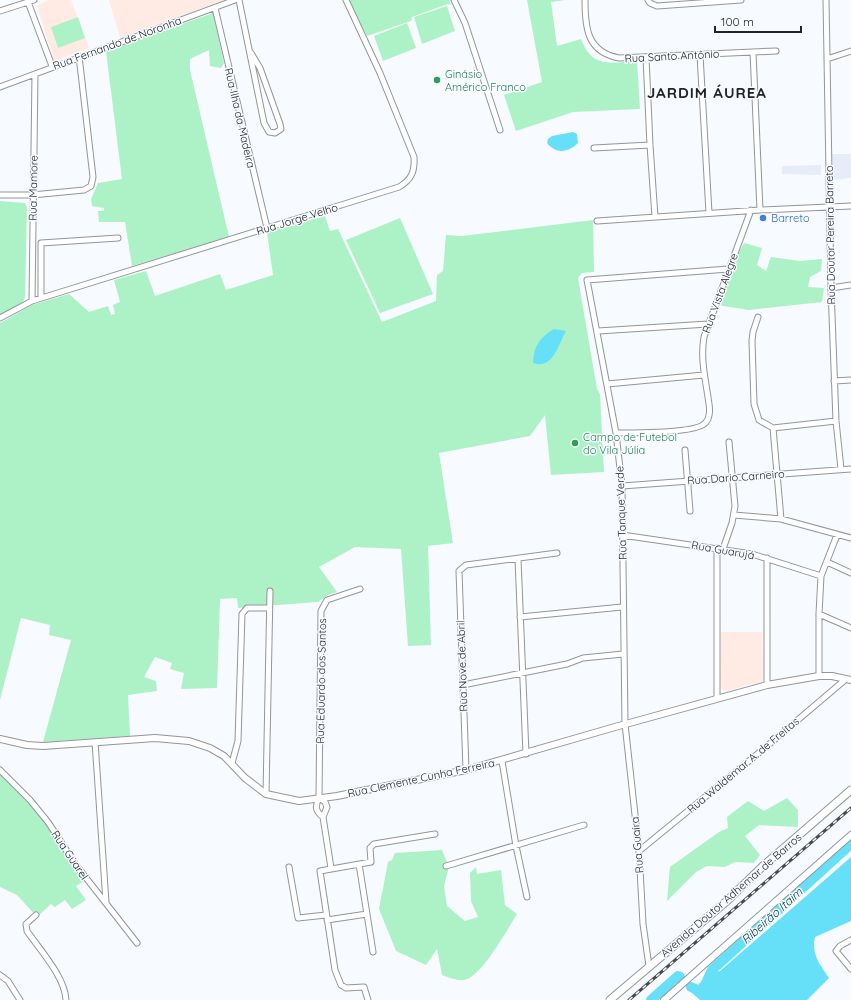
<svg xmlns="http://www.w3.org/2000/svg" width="851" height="1000" font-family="Quicksand,sans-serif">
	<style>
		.built { fill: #e6edf8 }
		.education { fill: #ffebe3 }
		.green { fill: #adf2c6 }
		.water { fill: #65e0f8 }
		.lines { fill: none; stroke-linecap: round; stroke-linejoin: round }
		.river { stroke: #65e0f8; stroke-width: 10 }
		.minor-casing { stroke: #929599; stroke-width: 7 }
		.tertiary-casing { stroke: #929599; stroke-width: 8 }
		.secondary-casing { stroke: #929599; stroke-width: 9 }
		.minor { stroke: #fff; stroke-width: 5 }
		.tertiary { stroke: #fff; stroke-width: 6 }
		.secondary { stroke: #fff; stroke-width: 7 }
		.rail-casing { stroke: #4a4b4e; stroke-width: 3 }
		.rail { stroke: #f7fafe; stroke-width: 1.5; stroke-dasharray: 4.5; stroke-linecap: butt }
		.leisure-dot { fill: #2e9e5b; stroke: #f7fafe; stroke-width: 1.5 }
		.shop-dot { fill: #3f7fe0; stroke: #f7fafe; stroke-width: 1.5 }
		.labels { text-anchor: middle; stroke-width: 3; stroke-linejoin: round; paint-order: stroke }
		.street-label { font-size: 11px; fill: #222325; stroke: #f7fafe }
		.leisure-label { font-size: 11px; fill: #27864d; stroke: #f7fafe; text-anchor: start }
		.shop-label { font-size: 11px; fill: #366cbe; stroke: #f7fafe; text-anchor: start }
		.water-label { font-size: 12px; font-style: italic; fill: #023f48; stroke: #f7fafe }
		.district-label { font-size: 15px; font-weight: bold; letter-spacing: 1px; fill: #222325; stroke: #f7fafe }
	</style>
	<rect width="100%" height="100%" fill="#f7fafe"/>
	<path class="built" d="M832,154H851V178L833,180Z
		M821,165V175L782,174V166Z"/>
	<path class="education" d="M48,0H71L89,48L54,61L37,6Z
		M109,0H224L120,38Z
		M721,632H762L763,681L726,691L722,689L720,685Z"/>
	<path class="green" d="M348,0H449L451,5L448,4L412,17L411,21L367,36Z
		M527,0H565L551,2L557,46L581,39C592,68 610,63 637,61L640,109L573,112L516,131L504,95L542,82Z
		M447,6L455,31L422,44L414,17Z
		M213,13L224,63L221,68L210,66L209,50L190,59V70L229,237L132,266L125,222H99L98,211H104V208L92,206L91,199L98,183L122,179L106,51Z
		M78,17L85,38L58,48L51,27Z
		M407,23L416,48L383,61L374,36Z
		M0,201L25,203L27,207L25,297L22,304L0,316Z
		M325,216L330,231L338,229L382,322L436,301L437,275L443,271L446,235L462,236L593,220L594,272L582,273L578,278L597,389L600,394L604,472L551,475L545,415L530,436L439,453L453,543L428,546L431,645L408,646L401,549L355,547L319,567L337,592L328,595L318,602L238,608L237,598L220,599L217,688L181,689L184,673L170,669L172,663L155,657L144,677L156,681L157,691L128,695L130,736L43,742L71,640L49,635L50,625L21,618L0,700V323L32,305L69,294L89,312L108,306L111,315L115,314L113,305L120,302L114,280L146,271L155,296L220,274L226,290L273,275L267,232Z
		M400,218L433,294L380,313L346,240Z
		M744,243L762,248L757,265L766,271L771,257L800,261L822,259L821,271L810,277L808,287L824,288L822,302L749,310L717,305L729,271Z
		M0,773L44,820L84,881L76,886L86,900L72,909L65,900L55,907L51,904L37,917L17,895L0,887Z
		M787,798L798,810V827L759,825L745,836L760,855L754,863L735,862L725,867L707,866L696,872L667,901L670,867L719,832L728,828L727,817L748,801L764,811Z
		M442,850L449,867L444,886L447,906L465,921L478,917L471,901L470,873L476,867L477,874L501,870L505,905L517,914C508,928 480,980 463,980C457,981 448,977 442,975L437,949L426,965L396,951L379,909L388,862L392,860L395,853Z"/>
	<path class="water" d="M573,132L577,134L578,143C568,153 556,154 547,143L548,139L552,136Z
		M554,329L566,331C558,345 553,370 533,363C533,347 540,337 554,329Z
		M851,857V921L815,937C811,954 820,965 829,978L807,1000H700L691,992L710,973L720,971Z"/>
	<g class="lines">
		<path class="river" d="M706,983L712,970L851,844
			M691,987L721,1000
			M651,1000L678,976L680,977"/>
		<defs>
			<path id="minor" d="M239,0L264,123L269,132L275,133L281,129L280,124L260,68L251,53
				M454,0L465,23L500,130
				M585,0C585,28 587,52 619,58L776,51
				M648,0L650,3L657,6L741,0
				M826,0L831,288L836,421L841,469
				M28,2L52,66
				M215,8L267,228
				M0,11L34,0
				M753,52L760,210
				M700,55L709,213
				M646,57L650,145L655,217
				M827,59L851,51
				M0,87L235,0
				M594,148L650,145
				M0,195H32L84,190L91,186L93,177L79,56
				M597,221L760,210L851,206
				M831,288L851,285
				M41,298V243L118,238
				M32,301L35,74
				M758,317L753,332L752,341L754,404L759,420L773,428
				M0,318L32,301L399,187C411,180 415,172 414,157L380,73L346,0
				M598,331L708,324
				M834,381L851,380
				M607,384L704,375
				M773,428L781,519
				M773,428L836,421
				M616,433C632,433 694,433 704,424C710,420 710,410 709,404C706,381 700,360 704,337L751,210
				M685,450L690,511
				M622,486L851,469
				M734,515L781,519L851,538
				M622,535L752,554L821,576
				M723,549L732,523L735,506L729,442
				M767,558V685
				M518,559L526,754
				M827,562L851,573
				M819,614L851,628
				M520,617L622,607
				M819,676V614L821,576L837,535
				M463,685L567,664L583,658L623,654
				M717,698V548
				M95,742L106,902
				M502,761L516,846L527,897
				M232,763L238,741L242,614L247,608H268
				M0,770L30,800L48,822L76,865L137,943
				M466,770L459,571L466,565L557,553
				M266,794L270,591
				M319,798L325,802L327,807L323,817L331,868
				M323,817C315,811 315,806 319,798L321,611L327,600L360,589
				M639,851L760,752L846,679
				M359,864L373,952
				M446,866L584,825
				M289,867L298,918L326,915
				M36,915L26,924L27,931C40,950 65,977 66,1000
				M327,920L367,914
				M851,940L840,946L836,951L851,969
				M649,966L643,924L639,851L625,724L622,486L616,433L587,280L728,269
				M0,975L8,981L20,1000
				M368,1000L364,987L346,988L341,985L335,970L320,871L371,862L370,848L374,844L435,834"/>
			<path id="tertiary" d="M0,739L27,745L43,746L155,738L189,741L210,748L224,756L245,778L266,794L299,801L337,796L466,770L615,727L767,685L819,676H832L851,680
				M664,1000L851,835"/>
			<path id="secondary" d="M610,1000L728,900L763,866L851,790"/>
		</defs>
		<use href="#minor" class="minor-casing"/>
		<use href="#tertiary" class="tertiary-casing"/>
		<use href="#secondary" class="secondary-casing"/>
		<use href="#minor" class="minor"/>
		<use href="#tertiary" class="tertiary"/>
		<use href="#secondary" class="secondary"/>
		<defs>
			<path id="rail" d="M629,1000L851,808"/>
		</defs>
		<use href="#rail" class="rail-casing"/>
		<use href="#rail" class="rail"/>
	</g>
	<g class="leisure-dot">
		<circle cx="437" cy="80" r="4"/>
		<circle cx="575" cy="443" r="4"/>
	</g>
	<circle class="shop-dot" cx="763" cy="218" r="4"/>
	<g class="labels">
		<g class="street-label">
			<text transform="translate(117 43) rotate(-20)" y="4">Rua Fernando de Noronha</text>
			<text transform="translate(672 56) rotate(-3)" y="4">Rua Santo Antônio</text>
			<text transform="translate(240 118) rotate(77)" y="4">Rua Ilha da Madeira</text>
			<text transform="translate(33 188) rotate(-89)" y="4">Rua Mamore</text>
			<text transform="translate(297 219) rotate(-17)" y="4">Rua Jorge Velho</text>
			<text transform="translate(830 235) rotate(-91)" y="4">Rua Doutor Pereira Barreto</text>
			<text transform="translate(720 293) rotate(-70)" y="4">Rua Vista Alegre</text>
			<text transform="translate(736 477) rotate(-4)" y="4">Rua Dario Carneiro</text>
			<text transform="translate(621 513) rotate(-92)" y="4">Rua Tanque Verde</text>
			<text transform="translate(723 550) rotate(10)" y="4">Rua Guarujá</text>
			<text transform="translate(462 666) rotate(-92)" y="4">Rua Nove de Abril</text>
			<text transform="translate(321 681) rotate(-89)" y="4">Rua Eduardo dos Santos</text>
			<text transform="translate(743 765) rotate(-40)" y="4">Rua Waldemar A. de Freitas</text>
			<text transform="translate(421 778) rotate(-12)" y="4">Rua Clemente Cunha Ferreira</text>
			<text transform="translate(637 845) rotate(-95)" y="4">Rua Guaíra</text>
			<text transform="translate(70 855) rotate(56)" y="4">Rua Guarel</text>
			<text transform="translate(731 895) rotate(-41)" y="4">Avenida Doutor Adhemar de Barros</text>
		</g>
		<g class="leisure-label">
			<text x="445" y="78">Ginásio<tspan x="445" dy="13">Américo Franco</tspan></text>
			<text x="583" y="441">Campo de Futebol<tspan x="583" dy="13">do Vila Júlia</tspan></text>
		</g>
		<g class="shop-label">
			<text x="771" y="222">Barreto</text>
		</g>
		<g class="water-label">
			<text transform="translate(772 916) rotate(-42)" y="4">Ribeirão Itaim</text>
		</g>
		<g class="district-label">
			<text x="707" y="98">JARDIM ÁUREA</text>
		</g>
	</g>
	<path d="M715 26v6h86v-6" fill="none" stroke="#222325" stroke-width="2"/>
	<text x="721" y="26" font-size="12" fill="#222325" stroke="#f7fafe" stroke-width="3" paint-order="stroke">100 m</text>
</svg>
